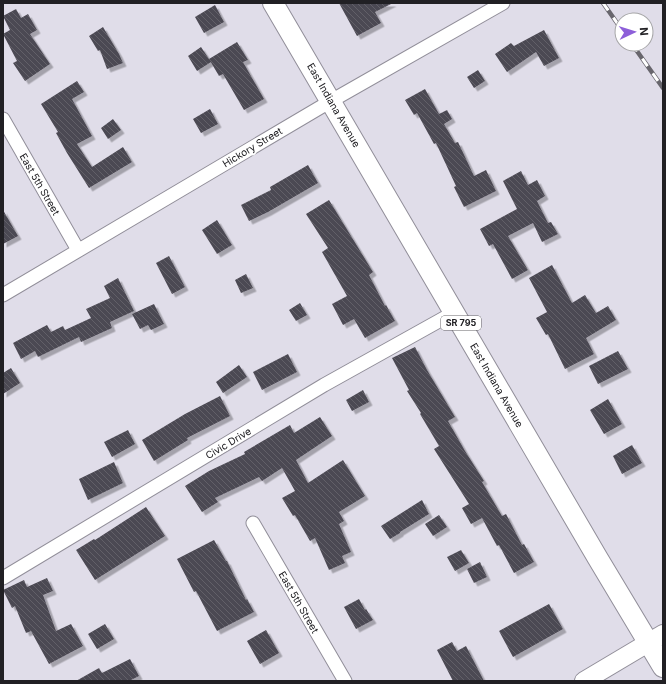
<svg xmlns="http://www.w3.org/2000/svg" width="666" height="684" font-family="Inter,sans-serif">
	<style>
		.building { fill: url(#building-back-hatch); filter: url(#shadow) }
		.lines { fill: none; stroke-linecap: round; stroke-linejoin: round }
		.street-casing { stroke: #918e99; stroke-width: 15 }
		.secondary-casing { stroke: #918e99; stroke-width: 20 }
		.primary-casing { stroke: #918e99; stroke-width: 22 }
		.street { stroke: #fff; stroke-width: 13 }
		.secondary { stroke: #fff; stroke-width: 18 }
		.primary { stroke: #fff; stroke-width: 20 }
		.rail-casing { stroke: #68666d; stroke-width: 4.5 }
		.rail { stroke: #fff; stroke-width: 3; stroke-dasharray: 9; stroke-linecap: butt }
		.labels { text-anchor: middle; stroke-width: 4; stroke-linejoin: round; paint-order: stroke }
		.shield { fill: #fff; stroke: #646366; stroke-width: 1 }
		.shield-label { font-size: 9px; font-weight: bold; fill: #212024 }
		.street-label { font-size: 10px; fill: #212024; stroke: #fff }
	</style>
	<defs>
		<pattern id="building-back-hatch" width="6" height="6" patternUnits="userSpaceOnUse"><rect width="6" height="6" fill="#4c4953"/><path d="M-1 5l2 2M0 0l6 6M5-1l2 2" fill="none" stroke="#626068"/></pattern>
		<filter id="shadow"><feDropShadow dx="3.5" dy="3.5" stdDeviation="0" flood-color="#0004"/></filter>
	</defs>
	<rect width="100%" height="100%" fill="#e0dde9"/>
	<path class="building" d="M339,3H393L375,12L381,23L357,36Z
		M215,5L224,22L204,33L195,17Z
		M16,9L21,18L28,14L37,30L30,34L50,64L25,81L13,63L17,61L3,34L10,30L3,16Z
		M103,27L119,54L123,63L107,69L100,50L98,51L89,36Z
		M544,30L559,58L544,66L536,52L507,72L495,54L511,43L514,46Z
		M237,42L248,60L243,62L264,99L244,110L223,74L219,76L209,59Z
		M201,47L211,62L197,71L188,56Z
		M478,70L485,81L474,88L467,77Z
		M77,81L84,92L72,99L92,136L77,144L92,167L123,147L132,162L89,188L67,153L56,133L58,132L41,104Z
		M425,89L439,114L447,110L452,119L444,124L455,143L458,142L474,176L486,170L496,191L464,207L454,187L456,186L436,143L434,144L417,113L414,115L405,100Z
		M210,109L218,124L201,133L193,119Z
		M113,119L121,130L108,139L101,128Z
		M308,165L318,183L268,212L249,221L241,205L271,190L270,187Z
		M521,171L528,185L537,180L545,196L537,201L548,223L551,222L558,234L542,242L533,223L508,236L528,270L512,279L493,244L489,246L480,229L517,209L503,181Z
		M329,200L373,272L369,275L385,306L386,305L395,321L365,338L354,319L343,325L332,304L347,296L322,252L328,248L306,214Z
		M3,210L18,236L3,244Z
		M217,220L232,245L217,254L202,230Z
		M169,256L185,287L172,294L156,263Z
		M552,265L572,303L585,295L596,313L608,306L616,320L586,338L594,354L565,369L548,334L546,335L536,318L547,312L529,278Z
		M246,274L253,288L241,293L235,280Z
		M118,278L134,311L110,322L112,328L81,342L79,337L38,357L35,351L21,359L13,343L47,325L51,332L63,326L65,330L91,318L86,309L110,298L104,286Z
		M300,303L307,315L296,321L289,310Z
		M154,304L164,324L151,330L148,325L140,329L132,314Z
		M415,347L427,370L455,417L448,421L465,451L484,481L482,482L502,516L506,514L522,545L524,544L534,562L514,573L499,545L497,546L482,518L471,524L462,508L469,504L434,449L439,446L420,414L421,413L407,391L409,390L392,358Z
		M618,351L628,369L598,384L589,366Z
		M288,354L297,372L262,390L253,372Z
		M239,365L247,377L223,393L216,382Z
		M11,368L20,383L3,394V373Z
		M363,390L369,402L352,411L346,400Z
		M220,396L230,416L187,438L188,440L154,461L142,440L185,414Z
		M608,399L622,424L604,434L590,410Z
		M320,417L332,436L296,460L308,483L343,460L365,496L339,512L344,521L339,524L351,552L342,556L345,563L329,570L315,538L310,541L295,515L293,516L282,498L295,491L282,468L262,481L259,477L215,498L218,502L202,512L185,486L209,471L245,454L244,452L290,425L294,433Z
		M128,430L135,444L112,457L104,442Z
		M632,445L642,463L622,474L613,456Z
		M114,462L123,483L88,500L79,479Z
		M422,500L429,514L400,532V533L390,539L381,526Z
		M146,507L165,536L95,580L76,550L94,539L95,540Z
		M439,515L447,527L433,536L425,524Z
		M214,540L226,561H227L246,600L247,599L254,612L217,631L196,591L194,592L177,559Z
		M461,550L469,563L455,571L447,557Z
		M480,562L487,577L474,583L467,569Z
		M47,578L53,591L43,595L56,631L71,624L83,646L49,664L31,631L26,633L15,606L12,608L3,590L24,580L27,587Z
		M359,599L365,610L366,609L373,620L356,629L344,607Z
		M549,604L563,629L513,657L499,631Z
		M105,624L114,639L97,649L88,634Z
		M266,630L279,653L260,664L247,641Z
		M452,642L457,651L466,646L484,681H453L437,650Z
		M130,659L139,676L129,681H76L99,668L102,673Z"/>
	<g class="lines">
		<defs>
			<path id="street" d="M3,119L78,250
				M3,295L331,101L503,3
				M253,523L345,681
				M3,578L324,385L455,312"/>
			<path id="secondary" d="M584,681L663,634"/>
			<path id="primary" d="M273,3L597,557L663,667"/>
		</defs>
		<use href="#street" class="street-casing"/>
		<use href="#secondary" class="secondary-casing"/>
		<use href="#primary" class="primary-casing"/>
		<use href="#street" class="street"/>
		<use href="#secondary" class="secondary"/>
		<use href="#primary" class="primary"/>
		<defs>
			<path id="rail" d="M603,3L622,30
				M632,44L663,88"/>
		</defs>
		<use href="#rail" class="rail-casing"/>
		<use href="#rail" class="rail"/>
	</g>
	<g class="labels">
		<rect class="shield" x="441" y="316" width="40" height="14" rx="3"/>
		<g class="shield-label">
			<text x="461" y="326">SR 795</text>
		</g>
		<g class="street-label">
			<text transform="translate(334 105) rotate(60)" y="4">East Indiana Avenue</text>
			<text transform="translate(252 147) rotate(-31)" y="4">Hickory Street</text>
			<text transform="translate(40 184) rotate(60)" y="4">East 5th Street</text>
			<text transform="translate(497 385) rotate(60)" y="4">East Indiana Avenue</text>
			<text transform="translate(228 443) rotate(-31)" y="4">Civic Drive</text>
			<text transform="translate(299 602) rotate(60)" y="4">East 5th Street</text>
		</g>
	</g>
	<rect width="666" height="684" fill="none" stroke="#212024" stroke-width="8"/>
	<g transform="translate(634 32) rotate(86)"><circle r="19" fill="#ffffff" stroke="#a6a6a7"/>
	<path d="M0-3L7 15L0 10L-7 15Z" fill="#8d5fd9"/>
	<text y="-6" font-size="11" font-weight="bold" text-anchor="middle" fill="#212024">N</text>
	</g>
</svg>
